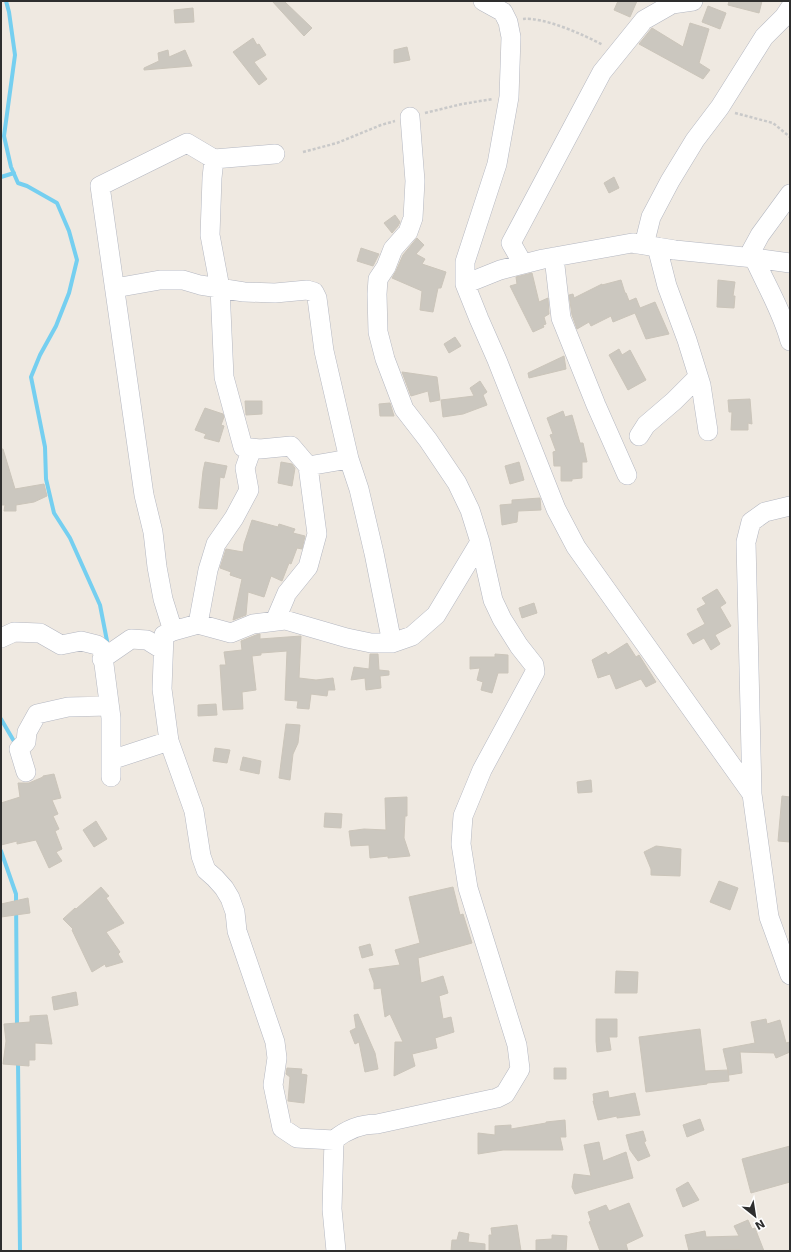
<svg xmlns="http://www.w3.org/2000/svg" width="791" height="1252" font-family="'DejaVu Sans',sans-serif">
	<style>
		.lines { fill: none; stroke-linecap: round; stroke-linejoin: round }
		.stream { stroke: #75cff0; stroke-width: 4 }
		.building { fill: #cbc7bf; stroke: #cbc5ba }
		.minor-casing { stroke: #b4b7c1; stroke-width: 20 }
		.path { stroke: #c9c9c9; stroke-width: 2.5; stroke-dasharray: 3 2; stroke-linecap: butt }
		.minor { stroke: #fff; stroke-width: 19 }
	</style>
	<rect width="100%" height="100%" fill="#efe9e1"/>
	<g class="lines">
		<path class="stream" d="M6,1L9,12L15,55L4,136L11,167L18,183L27,186L57,203L69,231L77,260L69,293L56,326L40,355L31,377L45,447L46,479L54,513L70,538L100,605L107,641
			M1,177L14,173
			M1,719L15,743
			M1,851L16,894L17,1027
			M18,1061L20,1251"/>
	</g>
	<path class="building" d="M272,1H284L312,28L304,36Z
		M618,1H637L630,17L614,10Z
		M729,1H762L759,13L728,5Z
		M708,6L726,13L720,29L702,22Z
		M193,8L194,22L175,23L174,10Z
		M690,23L709,29L699,63L710,70L703,79L639,44L652,28L683,47Z
		M253,38L257,45L259,44L266,55L254,62L267,79L259,85L233,52Z
		M407,47L410,60L394,63V50Z
		M168,50L169,57L185,50L192,66L144,70V68L159,61L158,53Z
		M614,177L619,188L609,193L604,183Z
		M395,215L400,222L398,226L392,233L384,223Z
		M417,238L424,245L416,254L425,259L422,264L446,272L441,288H438L433,312L420,310L422,291L392,278L396,271L403,255Z
		M361,248L379,254L373,266L357,261Z
		M532,273L539,302L548,298L549,314L544,317L546,324L543,325L544,327L533,332L510,286L517,284L516,277Z
		M621,280L625,293H626L629,301L636,298L640,308L655,302L669,334L646,339L635,313L613,322L611,316L591,326L589,322L577,329L572,315L569,295L573,294L574,298L602,284V285Z
		M718,280L735,282L733,296H735L734,308L717,307Z
		M455,337L461,346L449,353L444,344Z
		M619,349L622,355L630,350L646,380L628,390L609,355Z
		M564,356L566,369L529,378L528,373Z
		M402,372L437,377L440,400L430,402L428,391L411,396Z
		M480,381L487,392L483,395L487,405L463,414L443,417L441,400L474,396L470,388Z
		M750,399L752,424L748,423V430H731L732,412H729L728,400Z
		M245,401H262V414L246,415Z
		M390,403L394,416H380L379,404Z
		M205,408L223,414L224,417L221,425L224,426L219,442L204,438L206,434L195,430Z
		M563,411L565,417L572,415L580,443H583L587,462H582V478L572,479V481H561V466H554L553,452L556,451L550,435L553,434L547,418Z
		M1,449H3L15,489L44,484L47,496L34,502L16,505V511H4L5,505H1Z
		M205,462L227,466L224,478L220,477L217,509L199,508L203,471Z
		M281,462L292,464L295,468L292,486L278,483Z
		M519,462L524,480L510,484L505,466Z
		M540,498L541,510L518,511L517,522L502,525L500,505L512,504V500Z
		M252,520L278,527L279,524L295,529L293,533L305,536L302,549L297,548L291,564L289,563L282,581L271,576L264,597L248,592L246,615L233,620L242,579L230,575L231,572L220,568L226,549L243,552L244,544Z
		M717,589L726,603L720,607L731,626L715,635L720,644L711,650L704,638L693,644L687,634L705,624L697,609L706,604L702,598Z
		M534,603L537,613L522,618L519,608Z
		M260,634V639L301,636L299,678L316,680L333,678L335,690H328L327,696L311,694L309,709L297,708L298,701L285,700L287,651L261,653V655L252,656L256,690L242,692L243,709L223,710L220,665H226L224,652L242,650L241,641L256,635Z
		M627,643L636,657L639,655L656,682L646,687L641,679L616,689L610,674L598,678L592,660L606,652L608,655Z
		M370,654H378L379,670L389,671V675L380,676L381,688L366,690L365,678L351,680L354,667L369,669Z
		M495,654L508,655V673H498L492,693L481,690L483,682L477,680L480,668L470,669V657H495Z
		M216,704L217,715L198,716V705Z
		M286,724L300,725L298,743L293,754L290,780L279,778Z
		M215,748L230,750L227,763L213,761Z
		M243,757L261,761L259,774L240,770Z
		M54,774L61,798L52,800L58,814L53,816L59,829L55,831L62,849L56,852L62,861L49,868L36,840L17,844V841L1,845V803L20,797L18,783H29L43,777V776Z
		M591,780L592,792L578,793L577,782Z
		M782,796L790,797V842L778,841Z
		M407,797V816H405L404,838L410,856L388,858V856L370,858L369,845L351,846L349,831L364,829L386,830L385,798Z
		M325,813L342,814L341,828L324,827Z
		M96,821L107,839L94,847L83,830Z
		M656,846L681,849L680,876L651,875V869L644,852Z
		M719,881L738,888L730,910L710,902Z
		M101,887L109,896L106,898L124,923L106,932L120,952L118,954L123,962L106,967L105,964L92,972L72,930L73,929L63,919L75,908L76,909Z
		M453,887L460,915L463,914L472,943L418,958L421,983L443,976L448,993L439,996L443,1019L451,1017L454,1032L435,1038L437,1048L412,1054L415,1066L394,1076L395,1042H403L390,1014L385,1017L381,988L374,989V983L369,969L400,965L395,950L420,943L409,897Z
		M28,898L30,913L1,917V904Z
		M370,944L373,955L362,958L359,947Z
		M616,971L638,972L637,993H615Z
		M76,992L78,1005L54,1010L52,997Z
		M358,1014L375,1053L378,1069L365,1072L359,1042L355,1044L350,1031L356,1028L354,1015Z
		M47,1015L52,1044L35,1043V1060H29V1066L3,1064L6,1041L4,1024L30,1022V1016Z
		M596,1019H617V1037H609L611,1050L597,1052L596,1041Z
		M766,1019L767,1024L780,1020L786,1043L790,1042V1052L776,1058L774,1053L740,1052L742,1073L729,1075L723,1049L755,1043L751,1022Z
		M700,1029L705,1071L728,1070L729,1081L707,1083V1084L646,1092L639,1037Z
		M287,1068L302,1069L301,1074L307,1075L304,1103L288,1101L290,1077L286,1074Z
		M554,1068H566V1079H554Z
		M608,1091L609,1098L635,1093L640,1115L617,1118V1116L598,1120L593,1101H594L593,1094Z
		M700,1119L704,1130L687,1137L683,1125Z
		M565,1120L566,1137H560L563,1150H503L478,1154V1133L495,1135V1126L511,1125V1129L546,1123V1122Z
		M643,1131L646,1141L644,1142L650,1156L638,1161L630,1150L626,1135Z
		M599,1142L603,1161L626,1152L633,1178L575,1194L572,1187L574,1174L591,1176L584,1145Z
		M790,1146V1182L751,1193L742,1159Z
		M688,1182L699,1200L683,1207L676,1189Z
		M629,1203L643,1236L626,1244L628,1251H600L589,1222L591,1221L588,1212L606,1205L609,1211Z
		M748,1220L752,1229L755,1228L764,1251H740V1250L689,1251L685,1235L705,1231L706,1237L739,1236L734,1226Z
		M517,1225L521,1251H489V1235H492L491,1228Z
		M459,1232L469,1234L468,1242L485,1244V1251H451L452,1240H457Z
		M552,1235L567,1236L566,1251H536V1240L552,1239Z"/>
	<g class="lines">
		<defs>
			<path id="minor" d="M483,1L503,12L508,22L511,37L509,97L497,164L465,262V284L479,319L497,360L556,509L576,547L752,794
				M275,154L214,159L212,178L210,235L220,288L224,377L243,447L260,449L291,446L308,466
				M644,245L651,217L670,181L695,140L720,107L764,37L784,17L790,8
				M657,247L667,286L687,340L701,385L708,431
				M554,257L561,318L596,405L627,475
				M748,257L760,235L790,194
				M754,258C766,285 782,311 790,341
				M523,264L511,243L602,72L644,20L672,4L693,1
				M465,284L500,270L543,259L632,243L675,250L754,258L790,263
				M115,288L160,280H183L200,285L244,292L275,293L307,290L314,292L317,298L324,351L349,459L359,489L374,553L392,643
				M639,436L646,425L674,401L698,377
				M790,506L765,512L751,522L746,542L752,794L769,917L790,975
				M275,621L287,593L308,567L317,534L308,466L349,459
				M198,624L208,570L216,544L234,518L249,490L245,468L252,448
				M173,631L163,599L157,567L153,532L144,495L100,186L187,143L214,159
				M1,638L14,632L40,633L61,645L81,641L97,645L102,649L111,718V777
				M102,659L131,639L147,640L163,650
				M169,741L194,811L201,856L206,870L215,878L224,888L230,898L235,912L237,931L275,1042L277,1058L273,1085L282,1128L297,1138L334,1140
				M111,760L169,741L162,689L164,635L173,631L198,624L231,633L253,624L285,620L347,638L371,643H392L412,636L436,615L480,542
				M26,772L19,749L26,742L27,732L37,714L68,707L109,706
				M336,1251L332,1209L334,1140C346,1130 361,1124 377,1124L497,1098L505,1094L520,1069L517,1045L468,888L461,844L463,816L482,770L535,672L534,665L519,646L502,619L493,600L480,542L470,510L457,483L428,440L404,409L385,359L378,332L377,294L378,279L386,267L393,249L408,232L413,218L415,181L410,117"/>
		</defs>
		<use href="#minor" class="minor-casing"/>
		<path class="path" d="M523,19C545,17 584,35 603,45
			M425,113L462,104L493,99
			M735,113L773,123L790,137
			M303,152L337,143L381,125L395,121"/>
		<use href="#minor" class="minor"/>
	</g>
	<rect width="791" height="1252" fill="none" stroke="#2e2e2e" stroke-width="4"/>
	<g transform="translate(755 1216) rotate(150)" stroke="#ffffff" stroke-width="3" paint-order="stroke">
	<path d="M0-3L7 15L0 10L-7 15Z" fill="#2e2e2e"/>
	<text y="-6" font-size="11" font-weight="bold" text-anchor="middle" fill="#2e2e2e">N</text>
	</g>
</svg>
